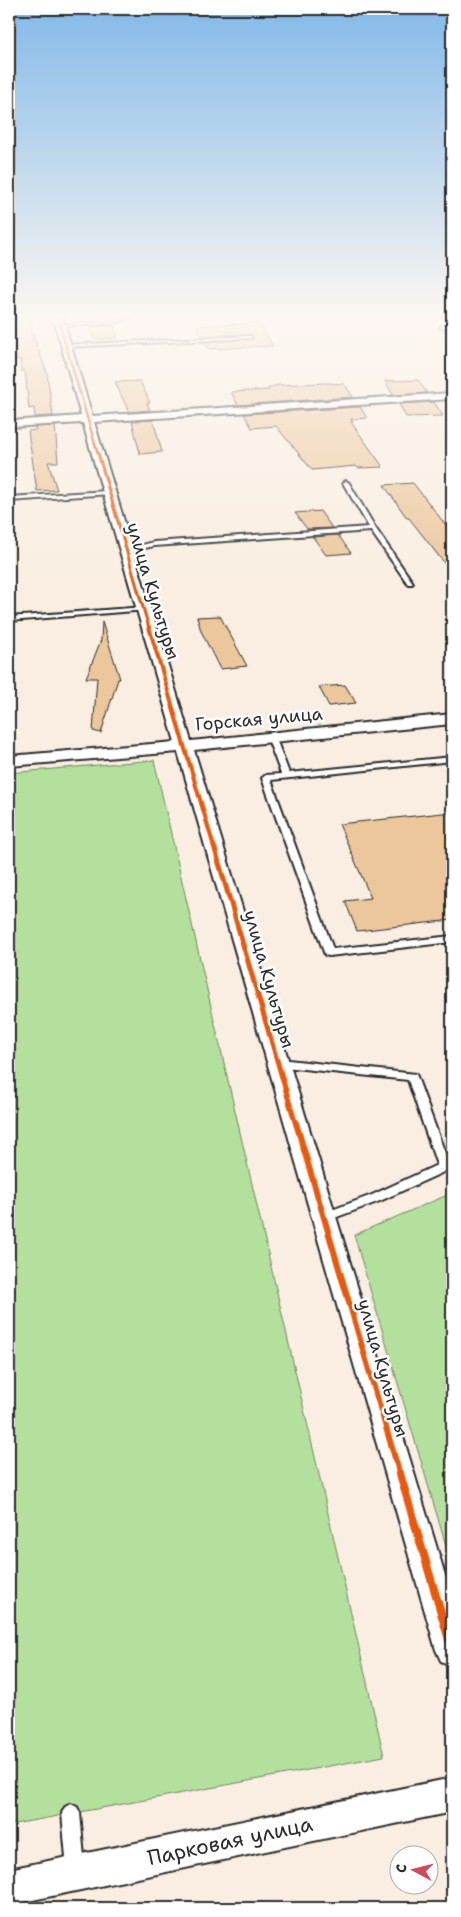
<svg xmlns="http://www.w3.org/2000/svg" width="461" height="1917" font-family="'Shantell Sans',sans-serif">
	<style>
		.green { fill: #b4e09d; stroke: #708664 }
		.building { fill: #ecc79c; stroke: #2b2b2b }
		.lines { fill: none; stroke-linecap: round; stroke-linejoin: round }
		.service-casing { stroke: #2b2b2b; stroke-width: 4 }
		.minor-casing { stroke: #2b2b2b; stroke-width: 4 }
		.service { fill: #fff; fill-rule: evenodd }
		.minor { fill: #fff; fill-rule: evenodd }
		.cycleway-far5-casing { stroke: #fff; stroke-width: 4.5 }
		.cycleway-far4-casing { stroke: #fff; stroke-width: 5 }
		.cycleway-far3-casing { stroke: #fff; stroke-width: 6 }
		.cycleway-far2-casing { stroke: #fff; stroke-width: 8 }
		.cycleway-far1-casing { stroke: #fff; stroke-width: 9 }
		.cycleway-casing { stroke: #fff; stroke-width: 11 }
		.cycleway-far5 { stroke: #e8590c; stroke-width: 2.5 }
		.cycleway-far4 { stroke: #e8590c; stroke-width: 3 }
		.cycleway-far3 { stroke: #e8590c; stroke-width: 4 }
		.cycleway-far2 { stroke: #e8590c; stroke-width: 5 }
		.cycleway-far1 { stroke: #e8590c; stroke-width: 6 }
		.cycleway { stroke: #e8590c; stroke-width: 8 }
		.labels { text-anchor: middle; stroke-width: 5; stroke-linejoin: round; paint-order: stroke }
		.street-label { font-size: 18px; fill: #2b2b2b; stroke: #fff }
		.near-street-label { font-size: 21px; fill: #2b2b2b; stroke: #fff }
	</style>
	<rect width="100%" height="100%" fill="#f9eee1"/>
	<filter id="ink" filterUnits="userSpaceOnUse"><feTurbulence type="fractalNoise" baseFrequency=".02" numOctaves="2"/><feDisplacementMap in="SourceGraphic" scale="10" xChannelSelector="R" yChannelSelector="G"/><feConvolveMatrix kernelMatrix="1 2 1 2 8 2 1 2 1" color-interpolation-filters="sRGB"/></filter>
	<g filter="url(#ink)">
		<path class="green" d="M154,760L384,1756L9,1825V773Z
			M452,1193V1566L354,1235Z"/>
		<path class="building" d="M10,316H31L32,333L47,373L53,416L35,417L34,408L29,409L25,371H21L20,359L15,360L11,340Z
			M259,323L273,346L209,349L205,342L254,338L250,334L202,336L197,326Z
			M114,326L118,338L94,339L90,327Z
			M418,380L427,393L393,395L385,381Z
			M140,381L150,403H147L150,410L129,412L115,382Z
			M325,383L344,384L353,397L238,405L231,392L269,390L268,388L278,385Z
			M434,402L443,416L406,417L399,404Z
			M360,407L367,418L351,419L353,422H351L383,467L358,468L356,466L312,470L276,426L252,428L244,414Z
			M153,420L162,452L140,454L132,421Z
			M55,426L58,462H48L57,490L37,491L28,431L36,430L35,427Z
			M413,483L452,533V573L409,518H407L384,485Z
			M320,511L332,528L307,529L295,513Z
			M338,535L351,553L326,555L313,537Z
			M220,616L247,666L220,669L201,631L197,617Z
			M102,622L120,679H118L101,733L93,731L97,678H86L101,640Z
			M345,685L356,703L329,706L319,687Z
			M452,812V920L357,931L345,901L371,898L339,824Z"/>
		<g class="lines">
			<defs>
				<path id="service" d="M129,316H136L113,324L60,326L58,325L113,322Z
					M442,326H452V328H440Z
					M250,336L252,338L65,347L63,346L65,345Z
					M346,481L349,483L376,529L413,583L412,584H408L371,531L154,546L125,552L122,550L154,542L369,527L343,483Z
					M108,491L110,492V494L9,501V497Z
					M145,607L148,609L147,610L9,621V617Z
					M269,737H272L276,739L289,773L452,757V761L271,780L333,949L452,936V942L329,956L325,955L262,778L266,775L281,774L268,739Z
					M279,1059L416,1074L450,1167L448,1170L380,1201L329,1220L325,1222L321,1220L319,1217L321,1214L372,1195L437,1165L408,1080L275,1066L274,1063L275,1060Z
					M71,1804L77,1807L80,1813L85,1869L82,1875L76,1878L70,1875L67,1869L62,1813L65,1807Z"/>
				<path id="minor" d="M53,316H62L92,416L452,393V399L94,422L191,741L452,714V724L194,750L452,1598V1666L441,1661L436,1650L178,752L9,766V756L175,742L83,423L9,427V421L81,416Z
					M452,1778V1812L9,1905V1869Z"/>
			</defs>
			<use href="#service" class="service-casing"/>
			<use href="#minor" class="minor-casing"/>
			<use href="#service" class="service"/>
			<use href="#minor" class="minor"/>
			<defs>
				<path id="cycleway-far5" d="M57,316L98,454"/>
				<path id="cycleway-far4" d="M98,453L149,628"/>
				<path id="cycleway-far3" d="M149,627L214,847"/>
				<path id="cycleway-far2" d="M214,846L296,1125"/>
				<path id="cycleway-far1" d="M296,1123L400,1475"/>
				<path id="cycleway" d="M400,1474L452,1650"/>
			</defs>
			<use href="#cycleway-far5" class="cycleway-far5-casing"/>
			<use href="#cycleway-far4" class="cycleway-far4-casing"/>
			<use href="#cycleway-far3" class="cycleway-far3-casing"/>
			<use href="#cycleway-far2" class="cycleway-far2-casing"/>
			<use href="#cycleway-far1" class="cycleway-far1-casing"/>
			<use href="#cycleway" class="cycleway-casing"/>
			<use href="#cycleway-far5" class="cycleway-far5"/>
			<use href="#cycleway-far4" class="cycleway-far4"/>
			<use href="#cycleway-far3" class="cycleway-far3"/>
			<use href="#cycleway-far2" class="cycleway-far2"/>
			<use href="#cycleway-far1" class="cycleway-far1"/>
			<use href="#cycleway" class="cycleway"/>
		</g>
	</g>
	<linearGradient id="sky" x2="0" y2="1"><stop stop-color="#82b9e8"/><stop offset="0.54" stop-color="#fcf7f2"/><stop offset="1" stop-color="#fcf7f2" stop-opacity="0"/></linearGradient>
	<rect width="461" height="585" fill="url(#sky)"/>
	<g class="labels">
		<g class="street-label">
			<text transform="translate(153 591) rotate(73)" y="6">улица Культуры</text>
			<text transform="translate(259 719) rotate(-5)" y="6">Горская улица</text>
			<text transform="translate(269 979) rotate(74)" y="6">улица Культуры</text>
			<text transform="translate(383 1368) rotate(74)" y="6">улица Культуры</text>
		</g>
		<g class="near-street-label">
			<text transform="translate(230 1841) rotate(-12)" y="7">Парковая улица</text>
		</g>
	</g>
	<rect width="461" height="1917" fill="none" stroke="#fff" stroke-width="30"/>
	<rect x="15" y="15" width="431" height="1887" fill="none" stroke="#2b2b2b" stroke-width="2" filter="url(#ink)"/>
	<g transform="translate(414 1870) rotate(277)"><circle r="24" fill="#ffffff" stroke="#aaaaaa"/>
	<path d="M0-4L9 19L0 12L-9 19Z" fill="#d1495b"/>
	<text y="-8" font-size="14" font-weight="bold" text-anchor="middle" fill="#2b2b2b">С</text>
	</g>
</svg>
